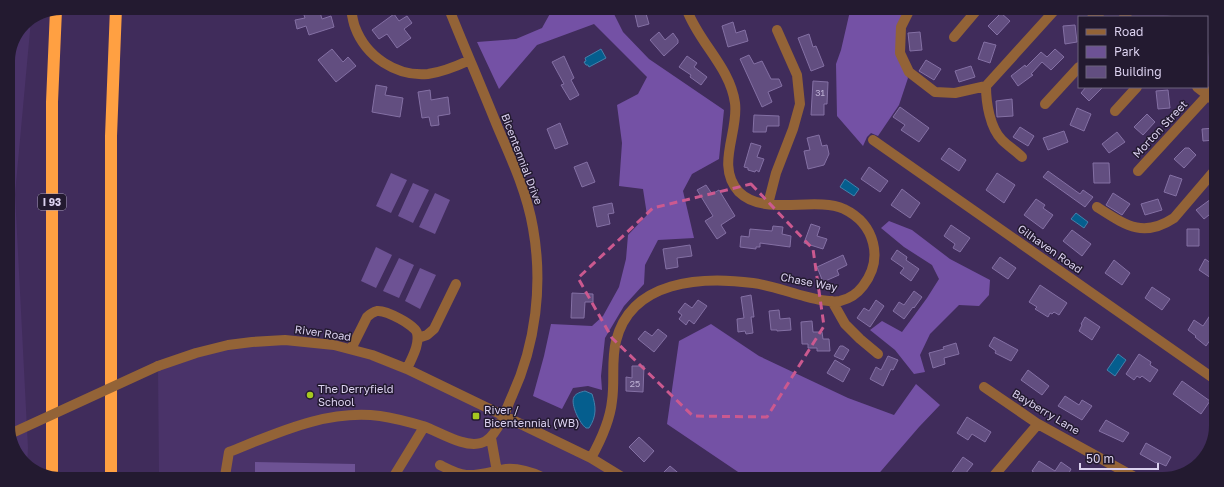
<svg xmlns="http://www.w3.org/2000/svg" width="1224" height="487" font-family="'Golos Text',sans-serif">
	<style>
		.built { fill: #4a3369 }
		.green { fill: #6d5294 }
		.forest { fill: #7451a5 }
		.water { fill: #055e8e; stroke: #4580ab }
		.building { fill: #624e80; stroke: #8470a4 }
		.lines { fill: none; stroke-linecap: round; stroke-linejoin: round }
		.minor { stroke: #936337; stroke-width: 10 }
		.highway { stroke: #ffa042; stroke-width: 12 }
		.minor-bridge { stroke: #936337; stroke-width: 10 }
		.marked { fill: none; stroke: #cb598f; stroke-width: 3; stroke-dasharray: 8 5; stroke-linejoin: round }
		.poi-dot { fill: #a6c820; stroke: #231a30; stroke-width: 1.5 }
		.labels { text-anchor: middle; stroke-width: 3; stroke-linejoin: round; paint-order: stroke }
		.number-label { font-size: 9px; fill: #bdb0d3 }
		.shield { fill: #231a30; stroke: #a49ab6; stroke-width: 1 }
		.shield-label { font-size: 10px; font-weight: bold; fill: #dbd1ef }
		.street-label { font-size: 11px; fill: #dbd1ef; stroke: #231a30 }
		.poi-label { font-size: 11px; fill: #dbd1ef; stroke: #231a30; text-anchor: start }
	</style>
	<rect width="100%" height="100%" fill="#402c5b"/>
	<path class="built" d="M31,20L15,194L28,448L27,465L19,458L8,430V57L24,23Z
		M268,340L372,355L622,477L159,475L158,366Z"/>
	<path class="green" d="M391,173L407,180L391,213L376,206Z
		M413,183L429,190L413,223L398,216Z
		M435,193L450,200L435,234L419,227Z
		M376,247L392,255L376,288L361,281Z
		M399,258L414,265L399,298L383,291Z
		M420,268L436,275L420,309L405,301Z
		M255,462L355,464V476H255Z"/>
	<path class="forest" d="M551,10H612L623,32L649,59L724,110L719,159L692,174L683,191L694,238L658,240L645,265L644,284L624,306L605,338L601,376L602,390L588,386L573,388L562,409L533,396L544,356L551,324L592,326L603,316L619,287L626,259L628,235L647,215L643,189L619,186L622,143L617,105L638,94L647,77L594,24L537,45L499,89L477,42L516,39L542,28L552,10Z
		M850,11H905L897,54L908,78L899,105L878,136L871,133L867,137L863,146L837,116L836,64L841,50Z
		M889,221L912,230L950,259L990,280L989,295L979,306L959,305L930,334L920,355L925,372L914,374L895,350L870,330L882,321L902,332L927,298L939,279L932,265L904,247L881,228Z
		M711,324L759,356L848,398L894,415L916,384L940,405L919,427L875,478H747L667,424L679,341Z"/>
	<path class="water" d="M601,49L606,58L589,67L588,65H586L584,62L586,61L585,58Z
		M845,179L859,189L854,196L840,187Z
		M1076,213L1088,222L1084,228L1071,219Z
		M1118,354L1126,360L1115,376L1107,370Z
		M585,391L592,394C596,406 597,416 589,428H586C580,424 570,404 574,397C576,393 581,392 585,391Z"/>
	<path class="building" d="M302,9H319L322,19L331,16L334,27L309,35L306,26L297,29L295,20L305,18Z
		M634,10H645L649,24L638,27Z
		M1001,13L1010,21L997,35L988,26Z
		M394,14L399,21L407,16L412,23L404,29L411,38L397,48L387,34L379,39L372,30Z
		M733,22L736,33L745,30L748,41L728,47L722,26Z
		M1075,25L1077,42L1065,44L1063,26Z
		M659,32L665,40L673,33L678,40V43L664,56L650,40Z
		M920,32L922,50L910,51L908,33Z
		M809,34L813,47L816,46L824,66L811,71L798,38Z
		M984,42L996,45L990,63L978,59Z
		M332,49L343,62L348,57L356,66L336,82L318,60Z
		M1055,49L1064,57L1051,70L1042,62L1031,74L1033,75L1018,86L1011,76L1025,65L1026,67L1041,52L1047,57Z
		M749,55L754,64L762,61L771,79H779L782,86L768,92L772,102L762,107L740,59Z
		M564,56L574,78L571,80L579,95L570,100L561,85L564,84L552,62Z
		M687,56L697,63L694,67L707,77L701,85L690,77L691,75L679,67Z
		M926,60L941,69L934,80L919,71Z
		M971,66L975,77L959,82L955,71Z
		M813,81L828,82L827,104H824V115H811Z
		M376,85L387,87L385,95L403,98L400,117L372,112Z
		M1086,87H1103L1089,101L1081,93Z
		M430,90L431,100L448,97L450,114L438,116L439,125L431,126L429,117L422,118L418,92Z
		M1168,90L1170,108L1158,109L1156,91Z
		M1012,99L1013,116L997,117L996,101Z
		M900,107L929,128L919,142L901,130L905,125L893,117Z
		M1077,108L1091,114L1084,131L1070,125Z
		M1147,114L1155,122L1143,135L1134,127Z
		M754,115L779,116V126H767L766,132H753Z
		M560,123L568,144L555,149L547,129Z
		M1020,127L1034,136L1028,146L1013,137Z
		M1215,128V140L1203,141L1202,129Z
		M1064,131L1068,142L1048,150L1043,138Z
		M1117,132L1125,142L1109,153L1102,144Z
		M819,135L822,146L827,145L829,154L824,165L808,169L804,151L810,150L807,138Z
		M751,143L761,146L757,157L764,159L759,172L756,170L755,172L748,170V168L744,167Z
		M949,148L966,160L959,171L941,159Z
		M1185,148H1189L1196,155L1184,168L1174,159Z
		M587,162L595,182L582,187L574,167Z
		M1093,163H1109L1110,183H1094Z
		M869,167L888,181L880,192L861,179Z
		M1048,171L1080,194L1083,190L1093,197L1085,207L1043,177Z
		M997,173L1015,185L1004,203L986,190Z
		M1170,175L1182,179L1176,196L1164,192Z
		M706,185L712,194L719,190L735,216L721,225L726,233L717,239L705,221L713,216L697,190Z
		M902,189L920,203L910,218L891,205Z
		M1113,193L1130,204L1122,215L1106,205Z
		M1036,199L1045,205L1043,208L1053,215L1043,229L1024,215Z
		M1158,199L1162,210L1145,215L1141,204Z
		M1211,199L1214,203V211L1204,219L1196,210Z
		M612,203L614,213L608,214L610,224L597,227L593,207Z
		M811,224L820,227L817,236L827,239L823,249L804,243Z
		M951,225L970,238L960,252L953,248L955,244L944,236Z
		M773,226L783,227L782,234L791,236L790,247L760,243V247H756V249L740,247L741,236L749,237L750,229L772,231Z
		M1187,229H1199V246H1187Z
		M1072,230L1091,244L1082,256L1063,241Z
		M690,245L692,256L677,258L678,267L666,269L663,249Z
		M897,250L907,257L906,260L919,269L911,281L900,273L904,268L891,259Z
		M843,255L847,265L837,270L839,275L823,282L817,267Z
		M1000,257L1016,268L1008,279L992,268Z
		M1205,259L1214,265V280L1199,270Z
		M1114,260L1130,273L1122,285L1105,273Z
		M1040,285L1067,303L1059,315L1054,312L1052,314L1050,313L1048,317L1035,309L1037,307L1029,302Z
		M1152,287L1170,299L1162,310L1145,298Z
		M914,291L922,297L914,308L913,307L904,319L893,311L899,302L904,305Z
		M572,293L593,294V302H585L584,318H571Z
		M751,295L754,317H751L753,333L746,334L745,331L738,332L737,319L744,318L741,297Z
		M698,300L707,306L694,324L689,320L686,325L679,319L682,315L678,312L685,303L692,308Z
		M876,300L884,306L870,327L857,318L864,308L869,311Z
		M779,310L780,319L790,318L791,330L777,331V330H771L769,311Z
		M1213,311V336L1206,346L1195,337L1196,336L1188,330L1194,320L1203,326Z
		M1085,317L1100,327L1092,340L1079,331L1082,325L1081,324Z
		M812,321L813,332H822L823,339H829L830,351H817V348H808V344H802L801,322Z
		M658,329L667,336L654,352L638,339L645,331L652,336Z
		M994,337L1018,350L1011,361L995,353L996,351L989,346Z
		M956,343L959,354L944,358L945,364L933,368L929,353L944,349L943,347Z
		M840,346H843L849,350L843,360L834,356Z
		M1139,354L1151,362L1150,365L1158,370L1150,382L1142,376L1140,378L1137,376L1134,380L1126,374Z
		M888,356L898,360L893,370L891,369L883,386L870,379L876,367L881,370Z
		M835,360L850,369L843,382L827,373Z
		M632,366H644L643,392L626,391V377L632,378Z
		M1028,370L1049,386L1042,395L1021,380Z
		M1182,381L1210,401L1201,414L1173,394Z
		M1065,396L1079,405L1082,400L1092,406L1082,420L1058,406Z
		M967,417L991,432L985,442L972,434L968,440L957,433Z
		M1106,420L1129,433L1123,442L1099,431Z
		M639,437L654,451L644,462L629,447Z
		M1146,443L1171,457L1166,466L1157,462L1156,463L1140,454Z
		M963,457L973,464L962,478H948Z
		M1039,461L1055,471L1061,462L1071,469L1066,479H1044L1032,471Z
		M670,466L683,477H659Z"/>
	<g class="lines">
		<path class="minor" d="M351,9C352,15 353,22 355,27C366,57 397,77 428,74C443,72 457,66 470,60
			M909,11L901,27L900,53L909,72L935,92L955,93L986,86
			M1091,12L1099,17
			M1124,17L1128,12
			M954,37L976,11
			M1197,87L1215,101
			M1045,104L1079,67
			M1115,111L1137,87
			M873,140L1213,378
			M1022,157C1016,151 1008,146 1002,140C990,128 986,103 986,86L1054,11
			M1138,171L1216,86
			M768,204L776,173L793,129L800,104L797,75L777,30
			M1097,207C1124,224 1142,239 1174,218L1215,170
			M832,301L845,324L860,339L878,354
			M418,338L427,335L434,329L456,284
			M351,349L367,317C370,314 373,312 377,311C386,310 415,325 417,333C420,345 411,359 407,369
			M158,366L196,353L228,345L252,342L285,340L334,345L372,355L407,369L591,458L622,477
			M984,387L1038,424L1138,479
			M491,438L498,477
			M591,458C601,440 610,421 612,401C615,381 611,361 616,341C631,280 702,276 753,283C769,285 785,291 800,295C812,298 828,303 840,301C849,299 857,294 863,286C884,259 875,224 844,209C814,196 764,217 739,192C715,166 739,132 735,103C730,67 699,43 687,10
			M440,465C448,469 457,474 466,475C480,476 493,471 506,469C519,468 531,472 542,477
			M225,476L229,452C277,433 327,409 380,416C394,418 409,422 423,426C440,432 464,448 481,443C497,439 506,409 512,396C536,344 543,284 533,228C527,193 512,160 498,128C482,88 465,49 449,9
			M394,476L424,427
			M992,478L1038,424"/>
		<path class="highway" d="M52,475V102L56,10
			M111,475V136L116,8"/>
		<path class="minor-bridge" d="M10,434L158,366"/>
	</g>
	<path class="marked" d="M751,184L813,249L824,326L767,417L693,416L612,338L578,278L653,208Z"/>
	<g class="poi-dot">
		<circle cx="310" cy="395" r="4"/>
		<rect x="472" y="412" width="8" height="8" rx="2"/>
	</g>
	<g class="labels">
		<g class="number-label">
			<text x="820" y="96">31</text>
			<text x="635" y="387">25</text>
		</g>
		<rect class="shield" x="38" y="194" width="28" height="16" rx="3"/>
		<g class="shield-label">
			<text x="52" y="206">I 93</text>
		</g>
		<g class="street-label">
			<text transform="translate(1160 129) rotate(-47)" y="4">Morton Street</text>
			<text transform="translate(522 159) rotate(69)" y="4">Bicentennial Drive</text>
			<text transform="translate(1050 249) rotate(35)" y="4">Gilhaven Road</text>
			<text transform="translate(809 282) rotate(11)" y="4">Chase Way</text>
			<text transform="translate(323 333) rotate(8)" y="4">River Road</text>
			<text transform="translate(1046 412) rotate(31)" y="4">Bayberry Lane</text>
		</g>
		<g class="poi-label">
			<text x="318" y="393">The Derryfield<tspan x="318" dy="13">School</tspan></text>
			<text x="484" y="414">River /<tspan x="484" dy="13">Bicentennial (WB)</tspan></text>
		</g>
	</g>
	<path d="M0 0H1224V487H0ZM61 15H1163A46 46 0 0 1 1209 61V426A46 46 0 0 1 1163 472H61A46 46 0 0 1 15 426V61A46 46 0 0 1 61 15Z" fill="#231a30" fill-rule="evenodd"/>
	<rect x="1078" y="16" width="130" height="72" fill="#231a30" stroke="#6d637c"/>
	<rect x="1086" y="29" width="20" height="6" fill="#936337" stroke="#6d637c"/>
	<text x="1114" y="36" font-size="12" fill="#dbd1ef">Road</text>
	<rect x="1086" y="46" width="20" height="12" fill="#6d5294" stroke="#6d637c"/>
	<text x="1114" y="56" font-size="12" fill="#dbd1ef">Park</text>
	<rect x="1086" y="66" width="20" height="12" fill="#624e80" stroke="#6d637c"/>
	<text x="1114" y="76" font-size="12" fill="#dbd1ef">Building</text>
	<path d="M1080 463v6h78v-6" fill="none" stroke="#dbd1ef" stroke-width="2"/>
	<text x="1086" y="463" font-size="12" fill="#dbd1ef" stroke="#231a30" stroke-width="3" paint-order="stroke">50 m</text>
</svg>
